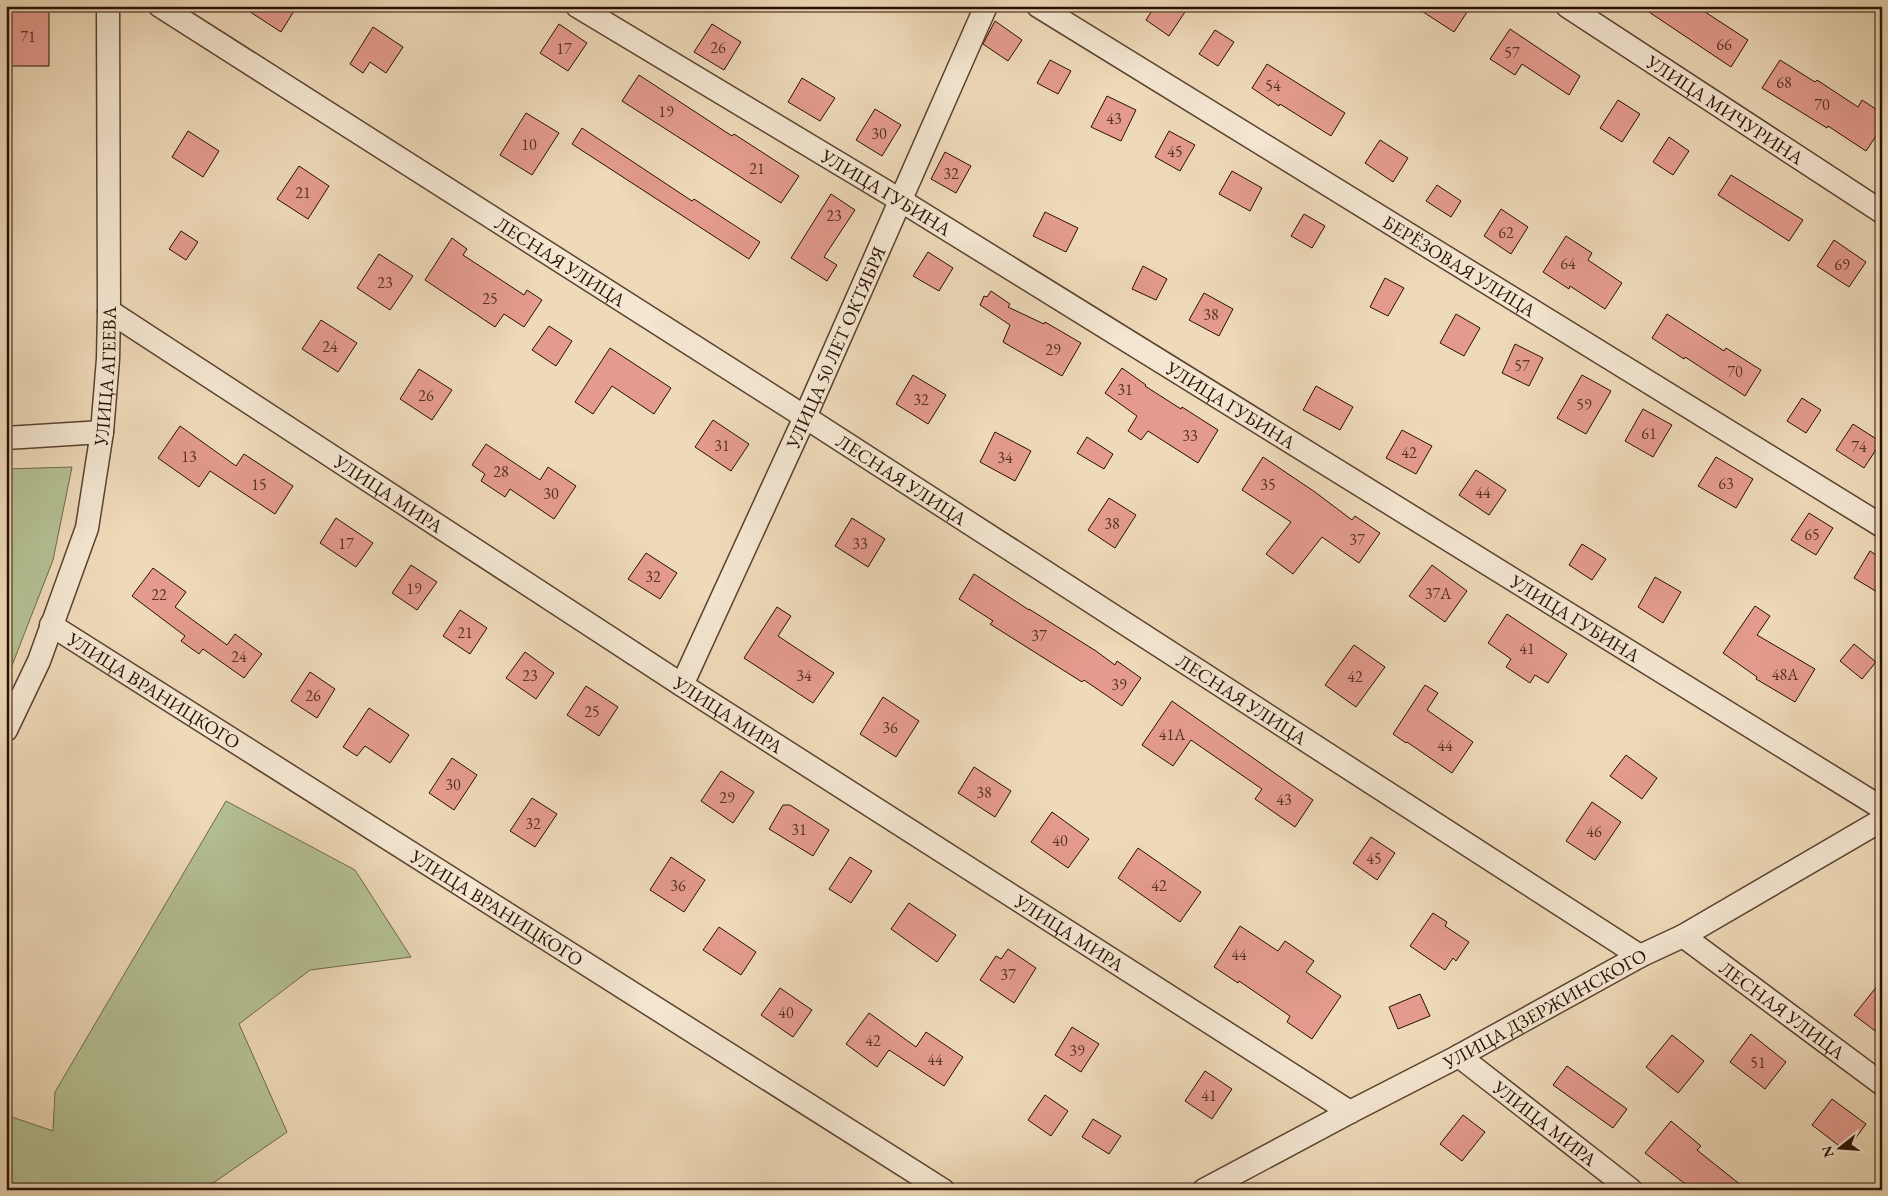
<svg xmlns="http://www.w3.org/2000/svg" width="1888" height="1196" font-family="'EB Garamond',serif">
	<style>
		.green { fill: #b4c093; stroke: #6e684a }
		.building { fill: #e49b8d; stroke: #281001 }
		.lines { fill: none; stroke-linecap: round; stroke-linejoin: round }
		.minor-casing { stroke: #5a422f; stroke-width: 25 }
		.minor { stroke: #f4e6d1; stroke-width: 22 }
		.labels { text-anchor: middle; stroke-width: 4; stroke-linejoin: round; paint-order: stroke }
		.number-label { font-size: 16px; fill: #573324 }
		.street-label { font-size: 19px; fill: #281001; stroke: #f4e6d1 }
	</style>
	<rect width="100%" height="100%" fill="#eed9b8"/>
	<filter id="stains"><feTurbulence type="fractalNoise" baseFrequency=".004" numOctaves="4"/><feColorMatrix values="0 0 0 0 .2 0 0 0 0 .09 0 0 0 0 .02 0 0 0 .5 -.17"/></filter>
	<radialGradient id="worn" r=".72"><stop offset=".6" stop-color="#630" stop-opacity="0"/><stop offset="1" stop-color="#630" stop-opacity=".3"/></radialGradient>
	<path class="green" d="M72,467L53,560L6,681V469Z
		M226,801L355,870L411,957L310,970L239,1024L287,1132L203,1190H6V1115L53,1131L55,1092Z"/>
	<path class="building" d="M6,6H49V66H6Z
		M241,6H297L281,32Z
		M1155,6H1189L1169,36L1146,20Z
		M1414,6H1471L1454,32Z
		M1640,6H1696L1748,40L1731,67Z
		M995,21L1022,40L1008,61L983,44Z
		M559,24L587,43L568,71L540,53Z
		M712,24L741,42L724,70L694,52Z
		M373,27L403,47L386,73L370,62L363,73L350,64Z
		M1510,29L1580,76L1569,95L1522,64L1515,75L1490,59Z
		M1215,30L1234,42L1218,66L1199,54Z
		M1050,60L1071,71L1058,94L1037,83Z
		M1780,60L1815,82L1817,80L1858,107L1862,100L1882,113V127L1866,151L1828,126L1827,128L1762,88Z
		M1267,64L1345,113L1331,136L1280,104L1279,106L1252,88Z
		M639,75L732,136L734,134L799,176L781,203L622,101Z
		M802,78L835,98L820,121L788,102Z
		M1107,96L1136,110L1121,141L1091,127Z
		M1618,100L1640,114L1622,142L1600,128Z
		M875,109L901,125L882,156L856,140Z
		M526,113L559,133L532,175L500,155Z
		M582,128L692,201L694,199L760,242L749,259L572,144Z
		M188,131L219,151L203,177L172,157Z
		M1169,131L1195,145L1180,171L1155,157Z
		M1669,137L1689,151L1673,175L1653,162Z
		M1380,140L1408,158L1393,182L1365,163Z
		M945,152L971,166L956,193L931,179Z
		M299,166L329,186L308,219L277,199Z
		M1232,171L1262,188L1250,211L1219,194Z
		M1731,175L1803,220L1789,241L1718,195Z
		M1437,185L1461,201L1451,217L1426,201Z
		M831,194L855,210L824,257L837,265L827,281L791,258Z
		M1501,209L1528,227L1511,254L1484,236Z
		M1045,212L1078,228L1066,252L1033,236Z
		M1304,214L1325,226L1312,248L1291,236Z
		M181,231L198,242L186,260L169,249Z
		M1566,236L1592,253L1588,260L1622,283L1605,309L1570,286L1569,289L1543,272Z
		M452,238L467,249L463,255L524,295L527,290L542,300L524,327L504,314L495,327L425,280Z
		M1834,240L1866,262L1849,287L1817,266Z
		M928,252L953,268L939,291L913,276Z
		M379,254L413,276L390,310L357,288Z
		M1143,266L1167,279L1156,300L1132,289Z
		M1385,278L1404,288L1388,316L1370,307Z
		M991,291L1010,304L1008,307L1044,324L1045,322L1081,343L1062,376L1003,342L1010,325L980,305L984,296L987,297Z
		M1204,293L1233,309L1219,336L1189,320Z
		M1456,314L1480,328L1464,356L1440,343Z
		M1667,314L1724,351L1726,348L1761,370L1745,396L1685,357L1684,359L1652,338Z
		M321,320L357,343L338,372L302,349Z
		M549,326L572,341L556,366L532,350Z
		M1515,344L1543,358L1529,386L1502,373Z
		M610,348L671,388L654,414L612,386L593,414L575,402Z
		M1122,368L1146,385L1145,386L1181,409L1182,407L1218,430L1198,463L1148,431L1141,440L1128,431L1137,416L1105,393Z
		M419,369L452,390L432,420L400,399Z
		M913,375L946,395L928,424L896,404Z
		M1582,375L1611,391L1586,434L1557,418Z
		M1316,386L1353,407L1340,430L1303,410Z
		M1802,398L1821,410L1806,433L1787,421Z
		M1643,409L1672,425L1653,457L1625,441Z
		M713,420L749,444L731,471L695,447Z
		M1853,424L1881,442L1864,468L1836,450Z
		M180,426L236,466L244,454L293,486L275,514L210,471L199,487L158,458Z
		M1402,430L1432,446L1416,474L1386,458Z
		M995,432L1031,451L1015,481L980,462Z
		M1087,437L1113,454L1104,469L1077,453Z
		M486,444L540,480L548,467L576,486L554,519L510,489L505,497L481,481L485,474L472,465Z
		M1263,457L1315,492L1352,520L1355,516L1380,533L1359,563L1322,537L1293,574L1266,554L1291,522L1242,490Z
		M1716,457L1753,479L1736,508L1698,486Z
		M1476,470L1506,490L1489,515L1459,495Z
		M1109,498L1136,515L1115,548L1088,530Z
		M1809,513L1833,528L1816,555L1791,540Z
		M336,518L373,543L356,567L320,543Z
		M852,518L885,539L868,567L835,546Z
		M1582,544L1606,559L1592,580L1569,565Z
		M1870,551L1882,559V595L1854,578Z
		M646,553L677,573L660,599L628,579Z
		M411,565L437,582L417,610L392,593Z
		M1432,565L1467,591L1445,622L1409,596Z
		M153,568L186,592L175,607L227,645L235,634L262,654L244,678L203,649L199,654L181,641L185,636L132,596Z
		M974,574L1029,610V609L1096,651L1115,665L1117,661L1141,678L1122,706L1084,680L1082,682L990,624L993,621L959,599Z
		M1655,577L1681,592L1663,623L1638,607Z
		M1755,606L1770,616L1757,635L1815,669L1795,702L1756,679L1757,677L1723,653Z
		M777,607L791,616L778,636L834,673L813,703L744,658Z
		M460,610L487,628L470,654L443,636Z
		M1507,614L1567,654L1548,683L1535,675L1530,683L1506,667L1511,659L1488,643Z
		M1854,644L1876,662L1862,679L1840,661Z
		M1354,645L1385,667L1356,707L1325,685Z
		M525,652L554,673L536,699L506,678Z
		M310,672L335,689L317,718L291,701Z
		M1425,685L1438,693L1427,710L1473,742L1452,773L1407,742L1406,743L1393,734Z
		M586,686L618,707L599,736L567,715Z
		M883,697L919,721L896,757L860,734Z
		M1172,701L1313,800L1295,827L1255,799L1262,789L1191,740L1173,766L1142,745Z
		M369,708L409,735L390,763L365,746L357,756L343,747Z
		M1626,755L1657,778L1642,799L1610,776Z
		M452,758L477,775L454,810L429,793Z
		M974,767L1011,791L995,817L958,793Z
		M721,771L754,792L733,823L701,801Z
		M532,798L557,814L535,847L510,831Z
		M1592,802L1621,822L1595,860L1566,841Z
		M783,805H790L829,830L813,856L769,829Z
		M1052,812L1089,839L1068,868L1031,842Z
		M1371,837L1395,853L1377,880L1353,863Z
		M1138,848L1201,892L1180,922L1118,878Z
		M671,857L705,880L684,912L650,890Z
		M850,857L872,871L851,903L829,889Z
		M909,903L956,935L937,962L891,929Z
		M1433,913L1447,922L1445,926L1469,942L1456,961L1453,958L1445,970L1410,946Z
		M1240,926L1278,951L1285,941L1314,961L1306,972L1341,996L1312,1039L1287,1022L1290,1016L1239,981L1238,983L1214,967Z
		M719,927L756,952L741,975L703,950Z
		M1008,949L1036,968L1014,1003L980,980L996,956L1001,959Z
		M1882,980V1036L1854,1015Z
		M780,988L812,1010L793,1037L761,1015Z
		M1420,994L1430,1016L1398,1029L1389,1007Z
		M869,1013L916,1047L926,1032L963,1057L944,1086L889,1050L877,1067L846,1044Z
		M1072,1027L1099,1044L1081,1072L1055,1055Z
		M1751,1034L1786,1062L1765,1089L1730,1062Z
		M1672,1035L1704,1061L1678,1093L1646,1067Z
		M1567,1066L1627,1109L1613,1128L1553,1085Z
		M1205,1071L1232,1089L1212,1119L1185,1101Z
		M1045,1095L1068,1111L1051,1136L1028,1120Z
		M1832,1099L1866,1124L1846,1151L1812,1125Z
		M1463,1115L1485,1132L1462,1161L1440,1144Z
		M1093,1119L1121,1136L1109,1154L1082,1137Z
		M1671,1121L1701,1146L1697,1150L1747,1190H1693L1645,1153Z"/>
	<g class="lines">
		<defs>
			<g id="minor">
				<path id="s1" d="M160,6L805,417L1640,956"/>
				<path id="s2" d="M577,6L900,200L1882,808"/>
				<path id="s3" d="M1038,6L1882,526"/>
				<path id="s4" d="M1567,6L1882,212"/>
				<path id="s5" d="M109,311L682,685L1350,1112"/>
				<path d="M6,438L102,432"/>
				<path id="s6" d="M51,625L943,1190"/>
				<path id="s7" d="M682,685L805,417L986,6"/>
				<path id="s8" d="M6,730L39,661L87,528L102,432L108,359L109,311L108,6"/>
				<path id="s9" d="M1683,936L1882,1084"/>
				<path id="s10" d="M1459,1056L1631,1190"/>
				<path id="s11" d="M1204,1190L1350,1112L1459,1056L1640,956L1683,936L1882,820"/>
			</g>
		</defs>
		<use href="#minor" class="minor-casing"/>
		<use href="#minor" class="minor"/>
	</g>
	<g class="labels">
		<g class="number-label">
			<text x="28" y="42">71</text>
			<text x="1724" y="50">66</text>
			<text x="718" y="53">26</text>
			<text x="564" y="54">17</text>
			<text x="1512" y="58">57</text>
			<text x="1784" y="88">68</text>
			<text x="1273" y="91">54</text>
			<text x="1822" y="110">70</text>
			<text x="666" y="117">19</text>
			<text x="1114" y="124">43</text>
			<text x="879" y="139">30</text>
			<text x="529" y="150">10</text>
			<text x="1175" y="157">45</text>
			<text x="757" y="174">21</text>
			<text x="951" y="179">32</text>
			<text x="303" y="198">21</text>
			<text x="834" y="221">23</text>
			<text x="1506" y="238">62</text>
			<text x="1568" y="269">64</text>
			<text x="1842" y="270">69</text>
			<text x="385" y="288">23</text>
			<text x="490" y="304">25</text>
			<text x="1211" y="320">38</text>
			<text x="330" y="352">24</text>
			<text x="1053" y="355">29</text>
			<text x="1522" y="371">57</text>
			<text x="1735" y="377">70</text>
			<text x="1125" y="395">31</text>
			<text x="426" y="401">26</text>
			<text x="921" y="405">32</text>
			<text x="1584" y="410">59</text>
			<text x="1649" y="439">61</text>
			<text x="1190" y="441">33</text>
			<text x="722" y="451">31</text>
			<text x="1859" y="452">74</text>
			<text x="1409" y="458">42</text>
			<text x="189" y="462">13</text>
			<text x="1005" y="463">34</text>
			<text x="501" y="477">28</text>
			<text x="1726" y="489">63</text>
			<text x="259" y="490">15</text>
			<text x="1268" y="490">35</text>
			<text x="1483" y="498">44</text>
			<text x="551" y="499">30</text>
			<text x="1112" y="529">38</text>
			<text x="1812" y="540">65</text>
			<text x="1357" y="545">37</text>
			<text x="346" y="549">17</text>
			<text x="860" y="549">33</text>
			<text x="653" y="582">32</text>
			<text x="414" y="594">19</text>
			<text x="1438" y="599">37А</text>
			<text x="159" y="600">22</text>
			<text x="465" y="638">21</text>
			<text x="1039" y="641">37</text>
			<text x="1527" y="654">41</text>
			<text x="239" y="662">24</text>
			<text x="1785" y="680">48А</text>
			<text x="530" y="681">23</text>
			<text x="804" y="681">34</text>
			<text x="1355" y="682">42</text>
			<text x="1119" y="690">39</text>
			<text x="313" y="701">26</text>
			<text x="592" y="717">25</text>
			<text x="890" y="733">36</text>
			<text x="1172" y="740">41А</text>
			<text x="1445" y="751">44</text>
			<text x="453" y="790">30</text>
			<text x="984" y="798">38</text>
			<text x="727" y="803">29</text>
			<text x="1284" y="805">43</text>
			<text x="533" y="829">32</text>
			<text x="799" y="835">31</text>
			<text x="1594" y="837">46</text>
			<text x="1060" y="846">40</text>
			<text x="1374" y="864">45</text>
			<text x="678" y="891">36</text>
			<text x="1159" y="891">42</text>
			<text x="1239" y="960">44</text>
			<text x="1008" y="980">37</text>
			<text x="786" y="1018">40</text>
			<text x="873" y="1046">42</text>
			<text x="1077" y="1056">39</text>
			<text x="935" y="1065">44</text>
			<text x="1758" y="1068">51</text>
			<text x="1209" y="1101">41</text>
		</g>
		<g class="street-label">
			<text dy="7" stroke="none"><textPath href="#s4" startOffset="189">УЛИЦА МИЧУРИНА</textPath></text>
			<text dy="7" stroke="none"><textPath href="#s2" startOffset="361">УЛИЦА ГУБИНА</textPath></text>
			<text dy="7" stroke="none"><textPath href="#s1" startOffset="475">ЛЕСНАЯ УЛИЦА</textPath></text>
			<text dy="7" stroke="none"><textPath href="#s3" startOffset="495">БЕРЁЗОВАЯ УЛИЦА</textPath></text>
			<text dy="7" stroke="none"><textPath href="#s7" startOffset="371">УЛИЦА 50 ЛЕТ ОКТЯБРЯ</textPath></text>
			<text dy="7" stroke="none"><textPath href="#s8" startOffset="371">УЛИЦА АГЕЕВА</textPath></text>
			<text dy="7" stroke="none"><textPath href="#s2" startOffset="766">УЛИЦА ГУБИНА</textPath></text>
			<text dy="7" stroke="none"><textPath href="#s1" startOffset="880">ЛЕСНАЯ УЛИЦА</textPath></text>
			<text dy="7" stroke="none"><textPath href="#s5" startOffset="334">УЛИЦА МИРА</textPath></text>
			<text dy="7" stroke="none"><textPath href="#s2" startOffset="1171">УЛИЦА ГУБИНА</textPath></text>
			<text dy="7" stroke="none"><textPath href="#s6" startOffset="122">УЛИЦА ВРАНИЦКОГО</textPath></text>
			<text dy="7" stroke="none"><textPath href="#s1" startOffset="1285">ЛЕСНАЯ УЛИЦА</textPath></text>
			<text dy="7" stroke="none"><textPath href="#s5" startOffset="739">УЛИЦА МИРА</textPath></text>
			<text dy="7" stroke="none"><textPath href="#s6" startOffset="528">УЛИЦА ВРАНИЦКОГО</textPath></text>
			<text dy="7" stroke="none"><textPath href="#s5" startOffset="1144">УЛИЦА МИРА</textPath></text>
			<text dy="7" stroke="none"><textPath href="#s11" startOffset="386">УЛИЦА ДЗЕРЖИНСКОГО</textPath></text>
			<text dy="7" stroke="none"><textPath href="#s9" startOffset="124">ЛЕСНАЯ УЛИЦА</textPath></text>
			<text dy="7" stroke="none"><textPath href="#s10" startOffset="109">УЛИЦА МИРА</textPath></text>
		</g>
	</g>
	<rect width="1888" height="1196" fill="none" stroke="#eed9b8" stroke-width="25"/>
	<rect x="8" y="8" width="1873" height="1181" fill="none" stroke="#281001" stroke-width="2.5"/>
	<rect x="12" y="12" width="1863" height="1171" fill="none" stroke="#281001"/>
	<g transform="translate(1840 1148) rotate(253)" stroke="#f4e6d1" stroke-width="4" paint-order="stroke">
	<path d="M0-4L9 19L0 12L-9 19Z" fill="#281001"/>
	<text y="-8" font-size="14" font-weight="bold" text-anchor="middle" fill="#281001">N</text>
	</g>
	<rect width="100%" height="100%" filter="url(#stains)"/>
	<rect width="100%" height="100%" fill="url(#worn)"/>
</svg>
